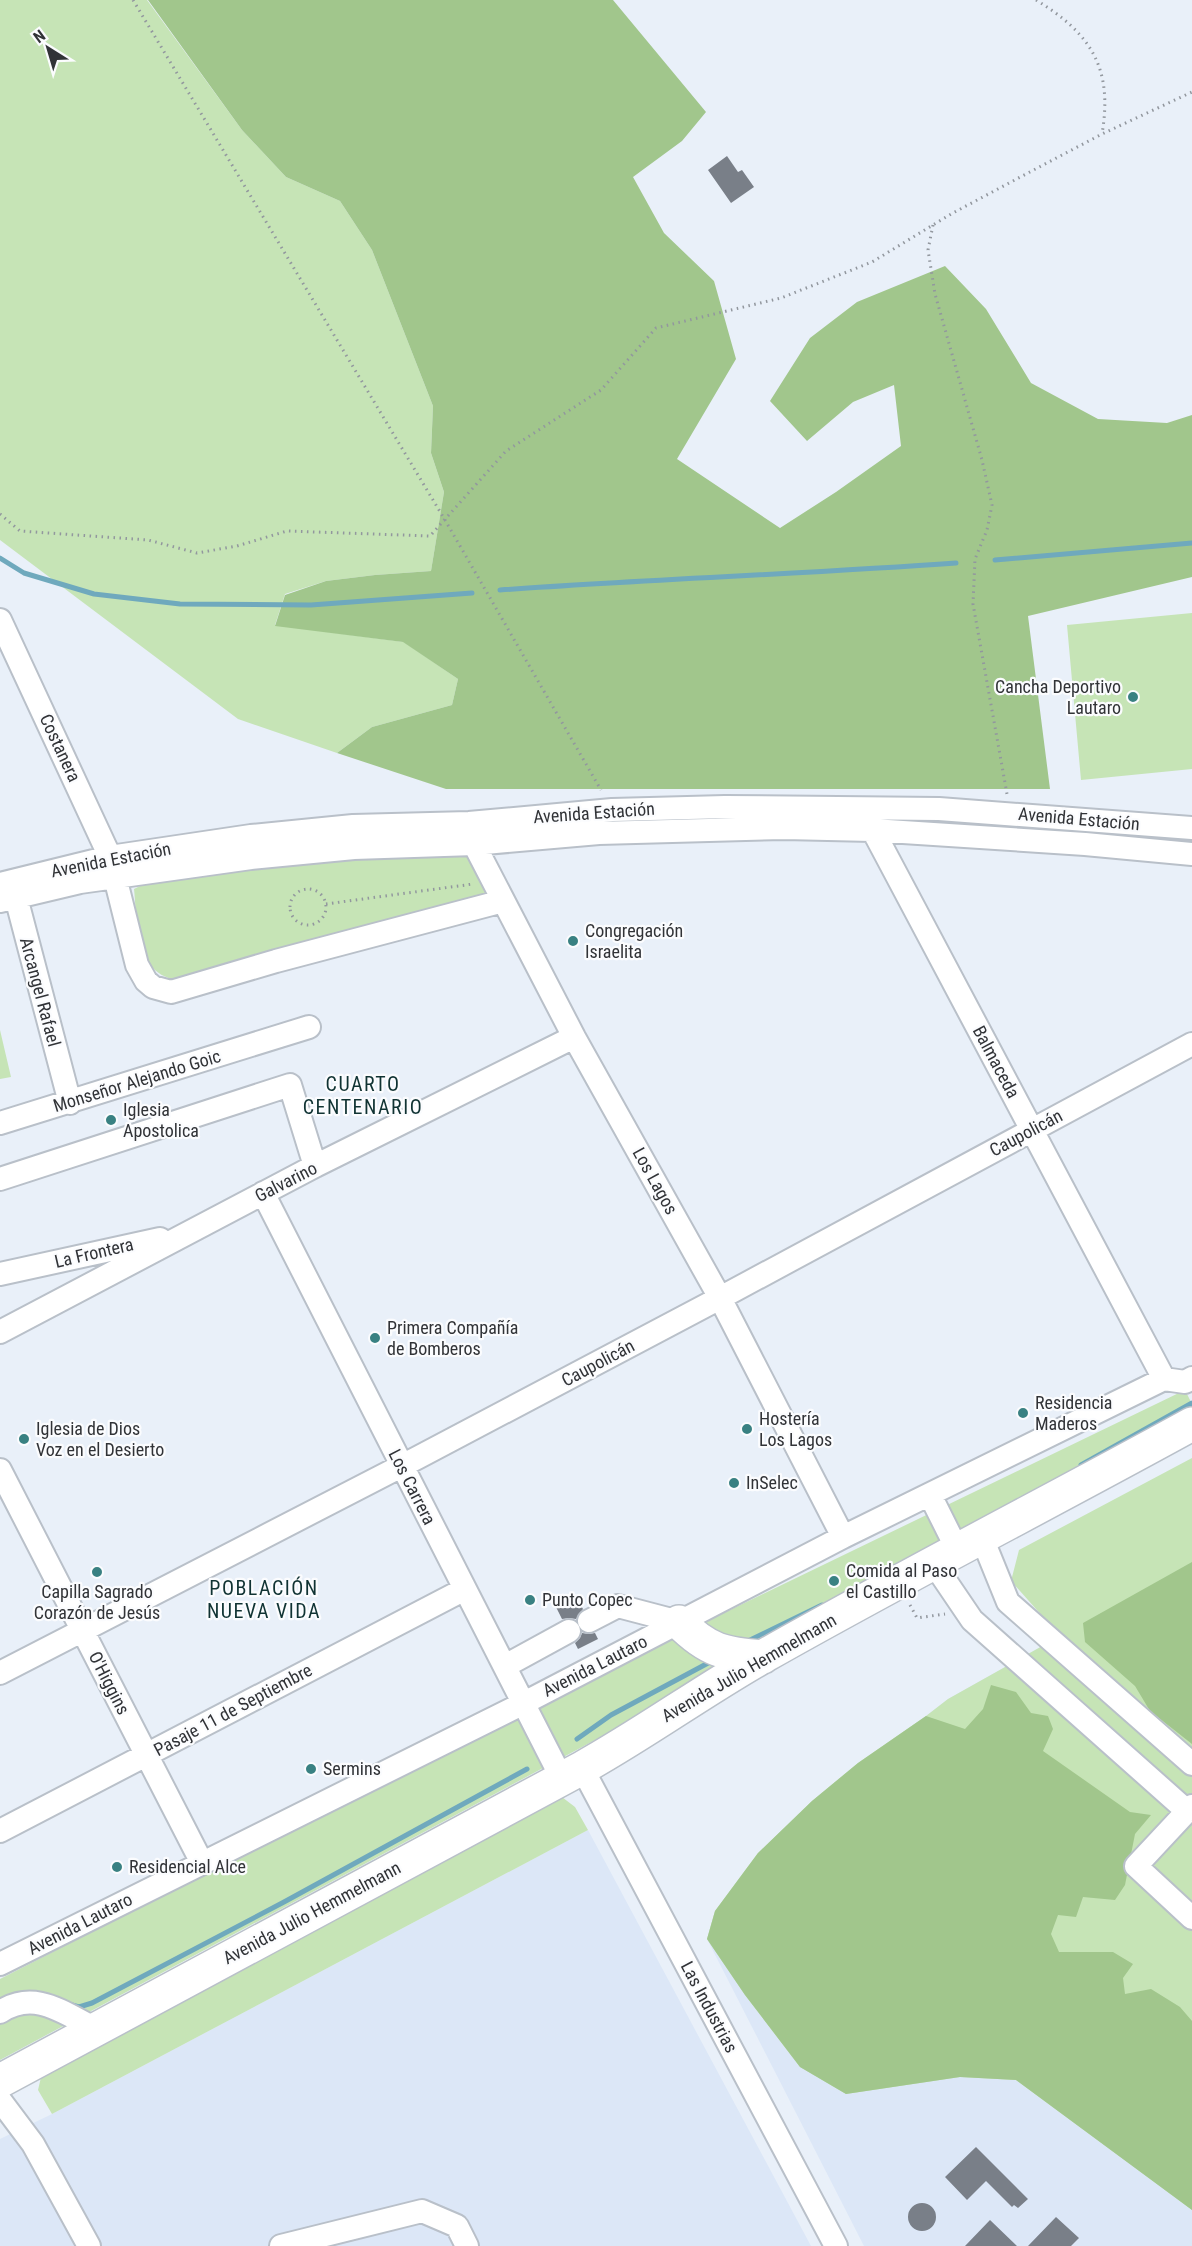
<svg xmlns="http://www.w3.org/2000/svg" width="1192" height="2246" font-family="'Roboto Condensed',sans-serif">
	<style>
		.built { fill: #dce7f7 }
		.green { fill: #c6e4b6 }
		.forest { fill: #a1c68c }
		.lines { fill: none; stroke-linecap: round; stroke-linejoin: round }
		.stream { stroke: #6fa9bd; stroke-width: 5 }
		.building { fill: #797f88 }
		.minor-casing { stroke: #b9c0c9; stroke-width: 26 }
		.highway-casing { stroke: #b9c0c9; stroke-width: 36 }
		.path { stroke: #92979e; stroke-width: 3; stroke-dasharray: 1.5 4.5; stroke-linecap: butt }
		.minor { stroke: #fff; stroke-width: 22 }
		.highway { stroke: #fff; stroke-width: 33 }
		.poi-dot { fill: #398182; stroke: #fbfcfe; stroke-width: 2 }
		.labels { text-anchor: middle; stroke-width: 4.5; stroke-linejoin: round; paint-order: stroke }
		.poi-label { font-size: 18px; fill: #313337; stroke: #fbfcfe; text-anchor: start }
		.street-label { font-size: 18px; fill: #313337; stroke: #fbfcfe }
		.neighbourhood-label { font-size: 20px; letter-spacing: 1.5px; fill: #103333; stroke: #fbfcfe }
	</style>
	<rect width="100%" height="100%" fill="#e9f0f9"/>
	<path class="built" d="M1192,1562V2246H864L707,1939L715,1911L758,1853L812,1801L858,1763L926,1716L948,1699Z
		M588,1830L811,2246H0V2139L52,2114Z"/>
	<path class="green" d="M0,0H147L242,130L286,177L340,201L372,250L433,406L431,453L444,492L431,571L375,575L326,581L285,594L275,625L404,642L458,679L452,705L372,727L337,753L238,719L0,540Z
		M1192,613V769L1081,780L1067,625Z
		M465,854L493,899L180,981C133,973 138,927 134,889L152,880L297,859Z
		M0,1030L11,1077L0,1079Z
		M1185,1390L1192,1404V1419L0,2060V1979L552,1696Z
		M1192,1458V2210L1016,2080L960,2077L846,2094L800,2067L745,1995L707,1939L715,1911L758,1853L812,1801L858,1763L926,1716L948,1699L1060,1636L1011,1581L1019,1550Z
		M558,1794L575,1807L588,1830L52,2114L38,2090L43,2069Z"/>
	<path class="forest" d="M148,0H613L706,112L682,141L633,177L664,233L714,281L736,359L677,459L780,528L836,492L901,446L894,385L853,402L807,441L770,401L810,338L857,302L945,266L986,309L1031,383L1098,419L1167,423L1192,415V577L1028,616L1050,789H446L337,753L372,727L452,705L458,679L403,642L275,626L285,595L326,581L375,575L431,571L444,492L431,453L433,406L372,250L340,201L286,177L242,130Z
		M1192,1562V1744L1150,1711L1135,1686L1085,1642L1083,1623Z
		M991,1685L1016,1692L1031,1713L1048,1716L1053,1729L1043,1751L1130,1812L1151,1815L1135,1834L1125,1885L1115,1900L1083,1897L1076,1917L1058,1915L1051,1934L1059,1952H1113L1133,1964L1123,1978L1125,1994L1151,1989L1180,2007L1192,2021V2210L1016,2080L960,2077L846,2094L800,2067L745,1995L707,1939L715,1911L758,1853L812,1801L858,1763L926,1716L965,1729L983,1709Z"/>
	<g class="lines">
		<path class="stream" d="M0,558L24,573L94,594L180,604L311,605L472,593
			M995,560L1192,543
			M500,590C652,579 804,574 956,563
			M1081,1465L1192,1403
			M746,1642L822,1605
			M577,1739L611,1715L710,1662
			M72,2005L79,2007L92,2003L284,1902L527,1769"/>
	</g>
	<path class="building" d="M727,156L738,172L742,170L754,187L731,203L708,170Z
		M576,1597L583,1609L576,1619L569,1618L562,1619L556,1607Z
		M582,1633L589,1634L595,1633L598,1639L578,1649L575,1643L580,1638Z
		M976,2147L1028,2199L1018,2208L1014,2205L1012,2207L986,2181L967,2200L945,2177Z
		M908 2217a14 14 0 1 1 28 0a14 14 0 1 1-28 0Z
		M1056,2217L1079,2238L1071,2246H1028Z
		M990,2220L1017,2246H965Z"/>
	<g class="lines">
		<defs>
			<path id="minor" d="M0,620L110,857L137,965L146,981L153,987L171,992L276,961L503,901
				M868,821L1164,1379
				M471,830L474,844L574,1037L720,1298L843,1537
				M12,882L70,1103
				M0,884L110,857L251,836L353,826L469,823L612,810L725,807L939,809L1192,828
				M0,901L80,882L251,858L354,848L474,844L599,833L784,828L872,830L1085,844L1192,854
				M0,1123L309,1027
				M0,1179L290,1085L315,1166
				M263,1193L562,1779
				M0,1274L160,1239
				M0,1332L315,1166L574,1037
				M0,1470L202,1863
				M930,1495L958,1551
				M982,1538L1008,1602L1192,1764
				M934,1564L972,1620L1187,1811
				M589,1621L618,1606L679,1622
				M505,1666L569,1631
				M0,1673L417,1458L720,1298L1192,1044
				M582,1768L836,2246
				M1192,1806L1136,1866L1192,1918
				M0,1831L465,1589
				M0,1964L524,1703L843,1537L1164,1379L1185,1382L1192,1378
				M0,2012C35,1989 63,2013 96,2029
				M0,2100L33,2144L89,2246
				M281,2246L422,2211L457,2226L467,2246"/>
			<path id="highway" d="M679,1622C708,1651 724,1654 763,1657
				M0,2081L582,1768C645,1733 702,1691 764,1656C905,1576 1050,1502 1192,1424"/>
		</defs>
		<use href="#minor" class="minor-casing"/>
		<use href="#highway" class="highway-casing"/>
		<path class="path" d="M133,0L445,520L601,790
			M1036,0C1092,34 1113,69 1102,134
			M933,225L928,250L935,294L982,460L992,505L987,530L975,559L973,604L1007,794
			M0,514L20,531L148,540L197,553L237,546L287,531L430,536L506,451L601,390L656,328L781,298L872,262L951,214L1026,174L1102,134L1192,92
			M290 907a18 18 0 1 1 36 0a18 18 0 1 1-36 0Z
			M326,904L473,884
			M910,1605L917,1618L945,1614"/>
		<use href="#minor" class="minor"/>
		<use href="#highway" class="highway"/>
	</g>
	<g class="poi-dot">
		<circle cx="1133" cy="697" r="6"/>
		<circle cx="573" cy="941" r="6"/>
		<circle cx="111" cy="1120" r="6"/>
		<circle cx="375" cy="1338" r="6"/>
		<circle cx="1023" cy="1413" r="6"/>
		<circle cx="747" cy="1429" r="6"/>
		<circle cx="24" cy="1439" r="6"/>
		<circle cx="734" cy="1483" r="6"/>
		<circle cx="97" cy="1572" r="6"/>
		<circle cx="834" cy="1581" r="6"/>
		<circle cx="530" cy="1600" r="6"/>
		<circle cx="311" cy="1769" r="6"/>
		<circle cx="117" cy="1867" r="6"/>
	</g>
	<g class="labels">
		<g class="poi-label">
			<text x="1121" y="693" text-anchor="end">Cancha Deportivo<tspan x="1121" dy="21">Lautaro</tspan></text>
			<text x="585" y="937">Congregación<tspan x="585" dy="21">Israelita</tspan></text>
			<text x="123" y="1116">Iglesia<tspan x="123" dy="21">Apostolica</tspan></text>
			<text x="387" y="1334">Primera Compañía<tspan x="387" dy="21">de Bomberos</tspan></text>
			<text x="1035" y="1409">Residencia<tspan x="1035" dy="21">Maderos</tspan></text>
			<text x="759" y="1425">Hostería<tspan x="759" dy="21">Los Lagos</tspan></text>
			<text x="36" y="1435">Iglesia de Dios<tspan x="36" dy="21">Voz en el Desierto</tspan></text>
			<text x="746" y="1489">InSelec</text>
			<text x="846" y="1577">Comida al Paso<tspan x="846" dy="21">el Castillo</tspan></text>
			<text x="97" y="1598" text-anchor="middle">Capilla Sagrado<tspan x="97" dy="21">Corazón de Jesús</tspan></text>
			<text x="542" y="1606">Punto Copec</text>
			<text x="323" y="1775">Sermins</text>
			<text x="129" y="1873">Residencial Alce</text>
		</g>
		<g class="street-label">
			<text transform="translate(60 748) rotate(65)" y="6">Costanera</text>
			<text transform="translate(594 813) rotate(-4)" y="6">Avenida Estación</text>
			<text transform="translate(1079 819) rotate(5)" y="6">Avenida Estación</text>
			<text transform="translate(111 860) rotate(-11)" y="6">Avenida Estación</text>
			<text transform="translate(40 992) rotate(75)" y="6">Arcangel Rafael</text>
			<text transform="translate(996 1062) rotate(62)" y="6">Balmaceda</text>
			<text transform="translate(137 1081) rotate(-17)" y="6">Monseñor Alejando Goic</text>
			<text transform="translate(1026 1133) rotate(-28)" y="6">Caupolicán</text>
			<text transform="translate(655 1181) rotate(61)" y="6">Los Lagos</text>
			<text transform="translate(286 1182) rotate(-27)" y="6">Galvarino</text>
			<text transform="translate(94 1253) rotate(-13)" y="6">La Frontera</text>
			<text transform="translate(598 1363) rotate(-28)" y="6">Caupolicán</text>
			<text transform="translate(412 1487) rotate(63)" y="6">Los Carrera</text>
			<text transform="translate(595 1666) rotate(-27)" y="6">Avenida Lautaro</text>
			<text transform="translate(749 1668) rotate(-30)" y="6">Avenida Julio Hemmelmann</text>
			<text transform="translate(109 1683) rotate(63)" y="6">O'Higgins</text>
			<text transform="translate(233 1710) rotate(-28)" y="6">Pasaje 11 de Septiembre</text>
			<text transform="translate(312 1913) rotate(-28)" y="6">Avenida Julio Hemmelmann</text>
			<text transform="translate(80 1924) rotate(-27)" y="6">Avenida Lautaro</text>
			<text transform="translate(709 2007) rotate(62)" y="6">Las Industrias</text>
		</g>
		<g class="neighbourhood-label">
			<text x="363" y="1091">CUARTO<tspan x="363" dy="23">CENTENARIO</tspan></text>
			<text x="264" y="1595">POBLACIÓN<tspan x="264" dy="23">NUEVA VIDA</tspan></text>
		</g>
	</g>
	<g transform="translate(48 48) rotate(323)" stroke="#fbfcfe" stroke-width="4.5" paint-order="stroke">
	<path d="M0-4.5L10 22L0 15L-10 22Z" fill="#313337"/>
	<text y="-9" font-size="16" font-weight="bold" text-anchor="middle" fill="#313337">N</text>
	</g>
</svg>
